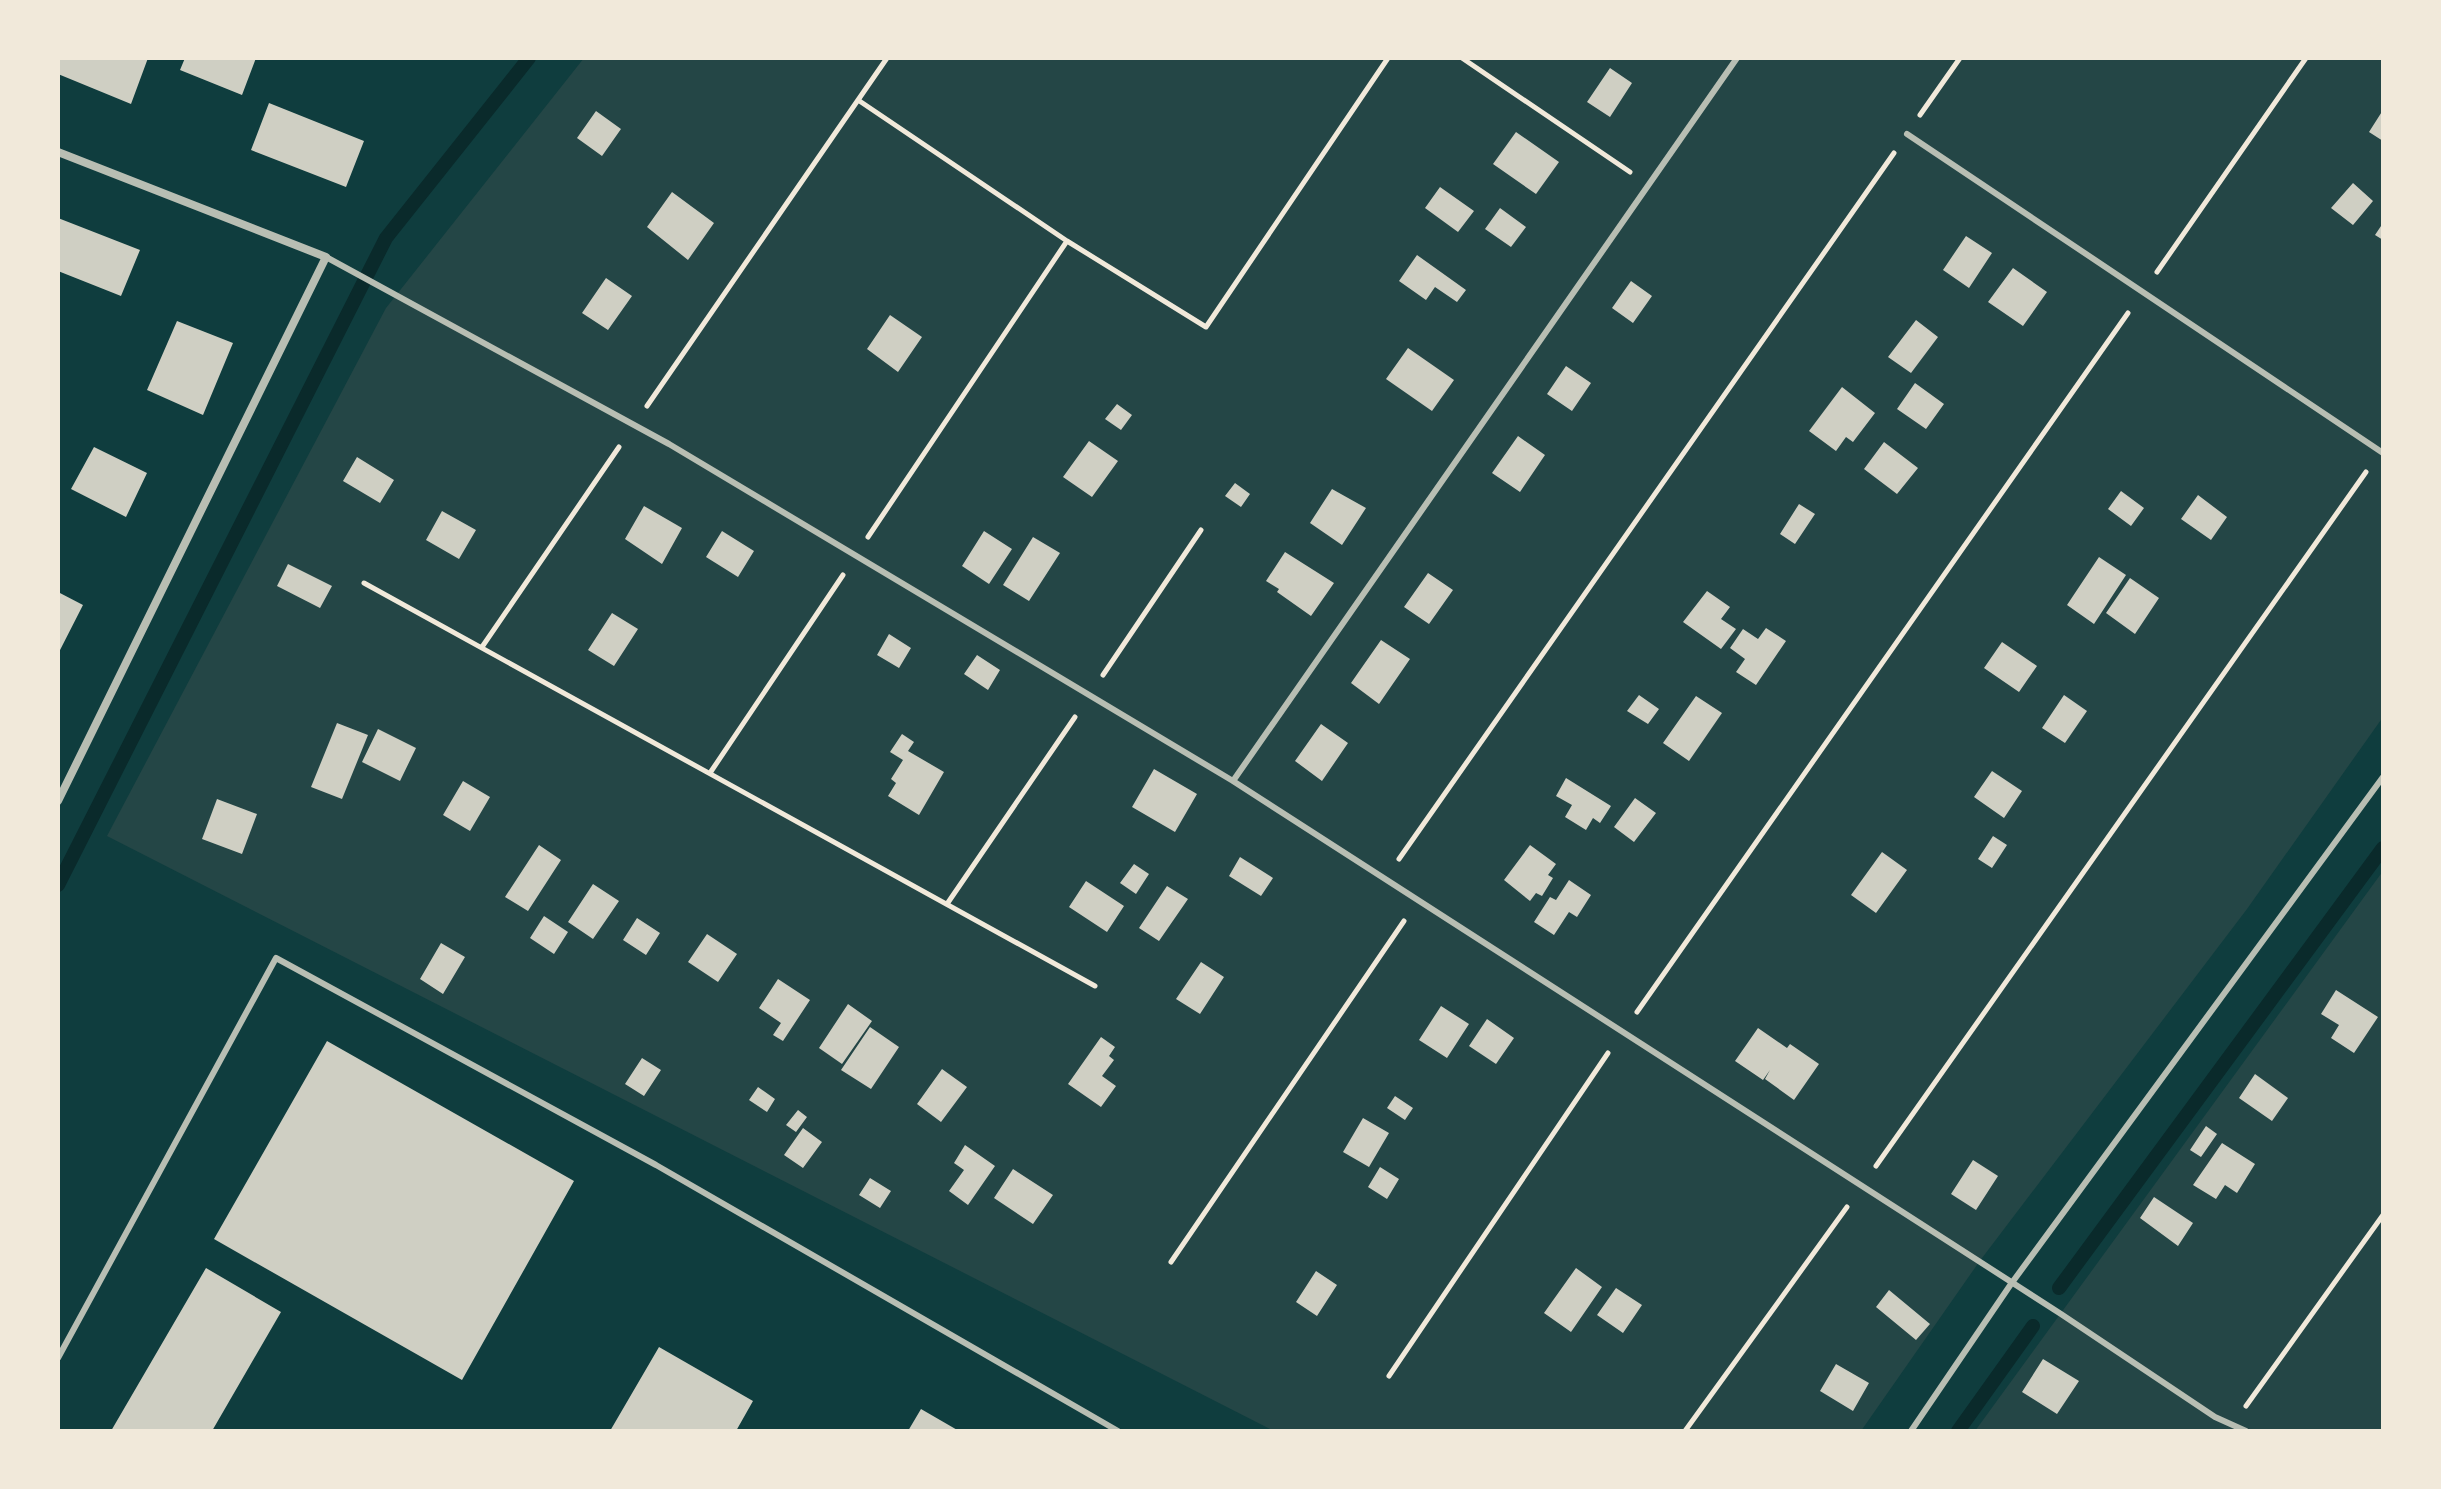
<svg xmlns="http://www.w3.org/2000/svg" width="2441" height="1489" font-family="'IBM Plex Sans',sans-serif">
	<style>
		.green { fill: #244646 }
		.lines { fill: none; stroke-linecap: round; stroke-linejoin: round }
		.stream { stroke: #0a2a2b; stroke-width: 14 }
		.building { fill: #cfcfc3 }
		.path { stroke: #f1e9da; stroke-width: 5 }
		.service { stroke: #b8beb3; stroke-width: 6 }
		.minor { stroke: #b8beb3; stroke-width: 8 }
	</style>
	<rect width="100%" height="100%" fill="#0f3d3e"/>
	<path class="green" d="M584,58H2383V717L2247,909L1979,1262L1861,1431H1274L107,836L386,308Z
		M2383,871V1431H1975Z"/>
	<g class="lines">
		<path class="stream" d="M58,885L386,238L529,58
			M2059,1288L2383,848
			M1958,1431L2033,1326"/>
	</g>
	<path class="building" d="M58,58H148L131,104L58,74Z
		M185,58H256L242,95L180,70Z
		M1610,68L1632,83L1610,117L1587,102Z
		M269,103L364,141L346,187L251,150Z
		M2383,110V141L2369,132Z
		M596,111L621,129L602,156L577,138Z
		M1516,132L1559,162L1536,194L1493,164Z
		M2353,183L2373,201L2353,225L2331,208Z
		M1440,187L1474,211L1458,232L1425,208Z
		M672,192L714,223L688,260L647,227Z
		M1500,208L1526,227L1511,247L1485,229Z
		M58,218L140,250L121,296L58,271Z
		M2383,223V240L2375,235Z
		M1966,236L1992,253L1969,288L1943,270Z
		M1417,255L1466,290L1457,302L1435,287L1426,300L1399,281Z
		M2013,268L2047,292L2023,326L1988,302Z
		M606,278L632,296L608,330L582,313Z
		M1631,281L1652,296L1633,323L1612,308Z
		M890,315L922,337L898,372L867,349Z
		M1916,320L1938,337L1911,373L1888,357Z
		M177,321L233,343L203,415L147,390Z
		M1408,348L1454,380L1432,411L1386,379Z
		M1566,366L1591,383L1572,411L1547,394Z
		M1915,383L1944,404L1926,429L1897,409Z
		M1842,387L1875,413L1853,442L1846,437L1836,451L1809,431Z
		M1117,404L1132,415L1121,430L1105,419Z
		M1518,436L1545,455L1520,492L1492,473Z
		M1089,441L1118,461L1092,497L1063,477Z
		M1884,442L1918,468L1897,494L1864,469Z
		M94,447L147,473L126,517L71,489Z
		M357,457L394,480L380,503L343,481Z
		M1235,483L1250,494L1241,507L1225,496Z
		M1332,489L1366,508L1342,545L1310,523Z
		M2121,491L2144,508L2131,526L2108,509Z
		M2198,495L2227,517L2211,540L2181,519Z
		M1799,504L1815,514L1795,544L1780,534Z
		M644,506L682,528L662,564L625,539Z
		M442,511L476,530L459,559L426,540Z
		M722,531L754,551L738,577L706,557Z
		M984,531L1012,549L989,584L962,566Z
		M1033,537L1060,553L1029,601L1003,585Z
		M1285,552L1334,583L1311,616L1277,592L1279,589L1266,581Z
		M2099,557L2126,575L2094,624L2067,605Z
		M288,564L332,586L320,608L277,586Z
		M1428,573L1453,590L1429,624L1404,607Z
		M2130,578L2159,598L2135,634L2106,613Z
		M1707,591L1730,607L1721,619L1736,629L1721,649L1683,622Z
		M58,592L83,605L58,654Z
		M612,613L638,629L614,666L588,650Z
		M1766,628L1786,641L1756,685L1736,672L1745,659L1730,648L1743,629L1758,639Z
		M889,634L911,648L899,668L877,655Z
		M1381,640L1410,659L1379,704L1351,683Z
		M2002,642L2037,666L2019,692L1984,668Z
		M977,655L1000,670L988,690L964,674Z
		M1639,695L1659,709L1648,724L1627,711Z
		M2064,695L2087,711L2065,743L2042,728Z
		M1696,696L1722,713L1689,761L1663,743Z
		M337,723L368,735L342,799L311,787Z
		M1321,724L1348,743L1322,781L1295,761Z
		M378,729L416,748L400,781L362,762Z
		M902,734L914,742L908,751L944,772L919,815L888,796L896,783L891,779L903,760L890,752Z
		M1154,769L1197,794L1175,832L1132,807Z
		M1992,771L2022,791L2004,818L1974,797Z
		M1566,778L1611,806L1600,823L1593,818L1586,830L1565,817L1572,805L1556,796Z
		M463,781L490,797L470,831L443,815Z
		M1635,798L1656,813L1634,842L1614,827Z
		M217,799L257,814L242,854L202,839Z
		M1993,836L2007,845L1992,868L1978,859Z
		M539,845L561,860L528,911L505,897Z
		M1530,845L1556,864L1548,875L1553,878L1542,896L1536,893L1530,901L1504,880Z
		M1882,852L1907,870L1876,913L1851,895Z
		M1240,857L1273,878L1261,896L1229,876Z
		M1134,864L1149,874L1136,894L1120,883Z
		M1569,880L1591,895L1577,917L1569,912L1554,935L1534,922L1550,897L1556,900Z
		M1086,881L1124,906L1107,932L1069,907Z
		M593,884L619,901L593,939L568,922Z
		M1167,886L1188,899L1159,941L1139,928Z
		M544,916L568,932L554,954L530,938Z
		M637,918L660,933L646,955L623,940Z
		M707,934L737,954L718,982L688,962Z
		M441,943L465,957L443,994L420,979Z
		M1201,962L1224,977L1200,1014L1176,999Z
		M778,979L810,1000L783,1041L773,1035L781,1023L759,1008Z
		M2336,990L2378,1017L2354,1053L2331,1038L2339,1025L2321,1014Z
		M848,1004L872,1021L842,1064L819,1048Z
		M1441,1006L1469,1024L1447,1058L1419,1040Z
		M1487,1019L1514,1038L1496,1064L1469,1046Z
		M870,1027L899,1047L871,1089L841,1070Z
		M1758,1028L1787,1048L1790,1044L1819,1064L1794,1100L1765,1079L1770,1070L1763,1080L1735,1061Z
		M1101,1037L1115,1047L1109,1056L1114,1060L1102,1076L1116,1086L1101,1107L1068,1084Z
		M327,1041L574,1181L462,1380L214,1239Z
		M642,1058L661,1070L644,1096L625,1084Z
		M942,1069L967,1087L941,1122L917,1104Z
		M2255,1074L2288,1098L2272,1121L2239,1098Z
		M758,1087L775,1099L767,1112L749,1100Z
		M1395,1096L1413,1108L1405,1120L1387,1108Z
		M798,1110L807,1117L796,1132L786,1125Z
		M1363,1118L1389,1133L1369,1167L1343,1152Z
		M2206,1126L2217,1134L2201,1157L2190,1150Z
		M803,1128L822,1142L803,1168L784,1155Z
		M2222,1143L2255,1164L2237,1193L2225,1185L2216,1199L2193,1185Z
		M965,1145L995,1166L968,1205L949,1191L964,1170L954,1163Z
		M1973,1160L1998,1176L1976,1210L1951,1194Z
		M1380,1167L1399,1179L1387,1199L1368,1187Z
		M1013,1169L1053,1195L1033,1224L994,1198Z
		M870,1178L891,1191L880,1208L859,1195Z
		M2154,1197L2193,1223L2178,1246L2140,1218Z
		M206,1268L281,1312L212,1431H111Z
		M1576,1268L1602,1287L1571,1332L1544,1313Z
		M1316,1271L1337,1285L1317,1316L1296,1302Z
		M1616,1288L1642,1305L1623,1333L1597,1315Z
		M1889,1290L1930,1324L1916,1340L1876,1307Z
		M659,1347L753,1401L736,1431H610Z
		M2043,1359L2079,1381L2057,1414L2022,1392Z
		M1836,1364L1869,1383L1853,1411L1820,1391Z
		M921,1409L959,1431H908Z"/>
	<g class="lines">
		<path class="path" d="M1462,58L1630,172
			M858,100L1067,241L1206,327L1388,58
			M1920,115L1960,58
			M2157,272L2306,58
			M647,406L887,58
			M868,537L1067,241
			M364,583L1095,986
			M482,647L619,447
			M1103,675L1201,530
			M710,773L843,575
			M1399,859L1894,153
			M947,904L1075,717
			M1637,1012L2128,313
			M1876,1166L2366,472
			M1171,1262L1404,921
			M1389,1376L1608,1053
			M2246,1406L2383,1215
			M1685,1431L1847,1207"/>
		<path class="service" d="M1907,134L2383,453
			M326,257L669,444L1233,781L2061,1314L2215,1417L2246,1431
			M1233,781L1737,58
			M58,1358L276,958L656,1165L1118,1431
			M1911,1431L2011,1284L2383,777"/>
		<path class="minor" d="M58,152L326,257L58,801"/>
	</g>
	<rect width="2441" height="1489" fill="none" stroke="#f1e9da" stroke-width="120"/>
</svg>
